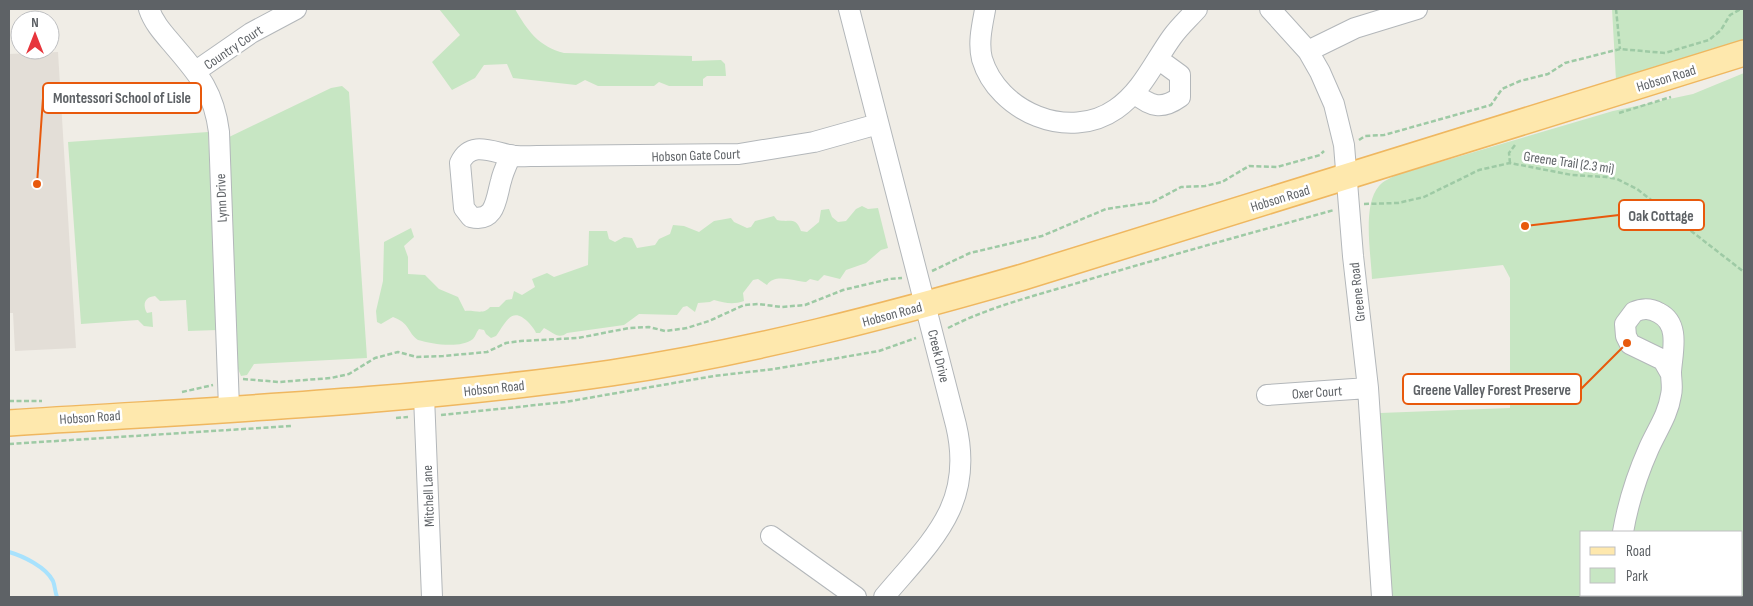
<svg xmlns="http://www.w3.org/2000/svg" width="1753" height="606" font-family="'Sofia Sans Condensed',sans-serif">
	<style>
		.education { fill: #e3ded7 }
		.green { fill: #c7e6c3; fill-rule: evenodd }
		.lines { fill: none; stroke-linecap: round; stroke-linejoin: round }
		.stream { stroke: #a8e2fd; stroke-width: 4 }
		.minor-casing { stroke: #b3b7ba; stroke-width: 22 }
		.major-casing { stroke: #efb760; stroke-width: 28 }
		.path { stroke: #9ecaa5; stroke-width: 2.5; stroke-dasharray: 5 2.5; stroke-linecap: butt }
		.minor { stroke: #fff; stroke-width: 20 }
		.major { stroke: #fee8ad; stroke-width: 25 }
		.labels { text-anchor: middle; stroke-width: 5; stroke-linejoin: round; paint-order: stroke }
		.street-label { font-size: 14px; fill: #5e6266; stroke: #fff }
		.leader { fill: none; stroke: #e8590c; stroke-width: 2 }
		.callout-dot { fill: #e8590c; stroke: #fff; stroke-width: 2 }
		.callout { fill: #fff; stroke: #e8590c; stroke-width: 2 }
		.callout-label { font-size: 15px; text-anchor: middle; font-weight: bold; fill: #5e6266 }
	</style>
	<rect width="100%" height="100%" fill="#f0ede6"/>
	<path class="education" d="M58,52L76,348L15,351L13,313H9V54Z"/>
	<path class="green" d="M439,9H515C527,30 539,47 564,53L692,56V61L721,60L725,64L726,76H707L703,79V86H669L659,82L654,86H598L585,80L576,85L513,78L507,64L484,65L475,78L452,90L432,62L460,35Z
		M1612,9H1744V41L1616,80Z
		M1744,73V597H1391L1380,413L1510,408V278L1503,265L1372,279C1371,254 1362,205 1379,186C1383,181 1391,178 1396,175L1613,111L1693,94ZM1582,532H1742V595H1582Z
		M342,86L349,92L367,358L254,364L247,375L241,376L236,364L227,138L331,88Z
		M208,132L218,330L188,331L186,300L160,301L155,296C145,297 142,304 147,313L152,312L153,327L144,326L138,320L81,324L68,142Z
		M862,206L868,209L878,208L888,248L881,250L866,263L846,270L840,279L824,275L818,281L810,279L806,282C794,281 774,273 767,285L758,279L753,280L743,293L744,301C733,305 725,303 714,300L710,302L698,303L695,312L687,306L683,307L677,315L639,314L624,325L567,333C558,340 553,332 544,328L540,333H536C534,328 532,327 529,323C512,305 506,322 496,336L491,338L486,334L484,330L479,329C476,332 476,336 473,339C460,349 432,344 418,340C407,332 410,323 393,317L381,324L377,322L376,311L383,281L384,242L411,228L414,237L404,246L408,257V274L425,275L439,289L458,297L465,311C475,310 484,315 490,307H499L506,300L512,299L514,291L522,295L535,287L532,279L547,273L554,277L588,265L589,231H607L609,239L615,242L624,237L632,238L637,248L655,245L659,239L670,234L673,225L684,226L699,232L714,221L731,218L734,222L747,228L751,227L755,221L774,216L777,220C791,223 795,216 801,231L807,232L819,222L821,210L829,209L832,217L838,222L846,221L856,209Z"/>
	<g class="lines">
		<path class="stream" d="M9,552C23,556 46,567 53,581C55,586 55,592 57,597"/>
		<defs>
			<path id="minor" d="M149,9C154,24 165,35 175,47C200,76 214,93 219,132L229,408
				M849,9L956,425C975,505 931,541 884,597
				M1270,9L1308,51L1320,72L1334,104L1344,145L1353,256L1368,388L1382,597
				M985,10C982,26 978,43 982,59C998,112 1069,142 1116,109C1142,91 1154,62 1172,37C1179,27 1189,18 1197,9
				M1308,51L1355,28L1417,9
				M196,71L251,33L296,9
				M1134,93C1151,107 1162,110 1180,97V75L1158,59
				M511,155C507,164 503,172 501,181C496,198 496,223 471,217L464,208L460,163C470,141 490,151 509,155C518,157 528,156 537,156L739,154L814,142L878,124
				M1267,395L1368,388
				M424,396L432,597
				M1623,532C1628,503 1637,475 1649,448C1657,430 1668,415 1671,395C1673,388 1671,380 1671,372C1672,353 1681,324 1659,313C1650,308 1643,308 1634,312L1625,324L1626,336L1630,344L1663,360L1671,374
				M771,536L856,597
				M1616,597V595"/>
			<path id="major" d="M9,423C210,410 412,402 611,373C751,352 887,316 1023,277L1744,53"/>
		</defs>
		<use href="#minor" class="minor-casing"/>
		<use href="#major" class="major-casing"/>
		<path class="path" d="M1616,9L1620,49
			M1619,113L1671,97
			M1359,140L1365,136L1384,135L1491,105L1502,89L1520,81L1548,74L1565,63L1620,49L1665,53L1709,40L1721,30L1730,15L1741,9
			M1510,163L1509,153L1515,145
			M1364,204L1398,203L1424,197L1479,170L1510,163L1572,175L1606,177L1617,179L1637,189L1744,272
			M932,271L970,253L1042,236L1106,209L1153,202L1181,187L1205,186L1222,182L1249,166L1277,167L1320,155L1324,151
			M948,328C991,306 1038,295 1084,281C1167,256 1251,233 1334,210
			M243,379L279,382L331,378L349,374L375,358L398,352L417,357L443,356L487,352L506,343L521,341L578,338L629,328L649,327L665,331L687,328L709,321L744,305L759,304L781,307L805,305L843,290L889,279L902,278
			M182,392L213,385
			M9,401H42
			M441,415L565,402L714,376L774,369L879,351L916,338
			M396,418L408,417
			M9,444L291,426"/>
		<use href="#minor" class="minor"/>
		<use href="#major" class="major"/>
	</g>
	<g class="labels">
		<g class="street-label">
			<text transform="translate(233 47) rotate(-34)" y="5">Country Court</text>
			<text transform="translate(1666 78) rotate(-17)" y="5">Hobson Road</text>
			<text transform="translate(696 155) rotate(-2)" y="5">Hobson Gate Court</text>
			<text transform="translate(1569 162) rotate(8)" y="5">Greene Trail (2.3 mi)</text>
			<text transform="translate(221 198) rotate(-92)" y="5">Lynn Drive</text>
			<text transform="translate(1280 198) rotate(-17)" y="5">Hobson Road</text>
			<text transform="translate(1357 292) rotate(-96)" y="5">Greene Road</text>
			<text transform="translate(892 314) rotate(-15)" y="5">Hobson Road</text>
			<text transform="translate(939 356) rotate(76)" y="5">Creek Drive</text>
			<text transform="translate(494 388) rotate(-6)" y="5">Hobson Road</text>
			<text transform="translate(1317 392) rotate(-4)" y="5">Oxer Court</text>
			<text transform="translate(90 417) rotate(-4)" y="5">Hobson Road</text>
			<text transform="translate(428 496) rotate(-92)" y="5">Mitchell Lane</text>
		</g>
	</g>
	<path class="leader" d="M37 184L43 98M1525 226L1619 215M1627 343L1581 389"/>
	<g class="callout-dot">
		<circle cx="37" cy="184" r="5"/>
		<circle cx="1525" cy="226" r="5"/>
		<circle cx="1627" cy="343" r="5"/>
	</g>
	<g class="callout">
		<rect x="43" y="83" width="158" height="30" rx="5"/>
		<rect x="1619" y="200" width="85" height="30" rx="5"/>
		<rect x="1403" y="374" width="178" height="30" rx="5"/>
	</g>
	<g class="callout-label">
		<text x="122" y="103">Montessori School of Lisle</text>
		<text x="1661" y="221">Oak Cottage</text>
		<text x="1492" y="395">Greene Valley Forest Preserve</text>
	</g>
	<rect width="1753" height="606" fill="none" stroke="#5e6266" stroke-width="20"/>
	<rect x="1580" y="531" width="162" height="65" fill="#ffffff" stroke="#bfc0c2"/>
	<rect x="1590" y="547" width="25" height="8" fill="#fee8ad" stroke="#bfc0c2"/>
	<text x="1626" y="556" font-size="15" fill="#5e6266">Road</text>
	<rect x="1590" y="568" width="25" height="15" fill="#c7e6c3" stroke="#bfc0c2"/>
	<text x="1626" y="581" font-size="15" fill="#5e6266">Park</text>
	<g transform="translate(35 35)"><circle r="24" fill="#ffffff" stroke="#bfc0c2"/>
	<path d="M0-4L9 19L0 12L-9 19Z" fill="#e7353c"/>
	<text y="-8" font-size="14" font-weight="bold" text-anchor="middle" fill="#5e6266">N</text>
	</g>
</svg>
